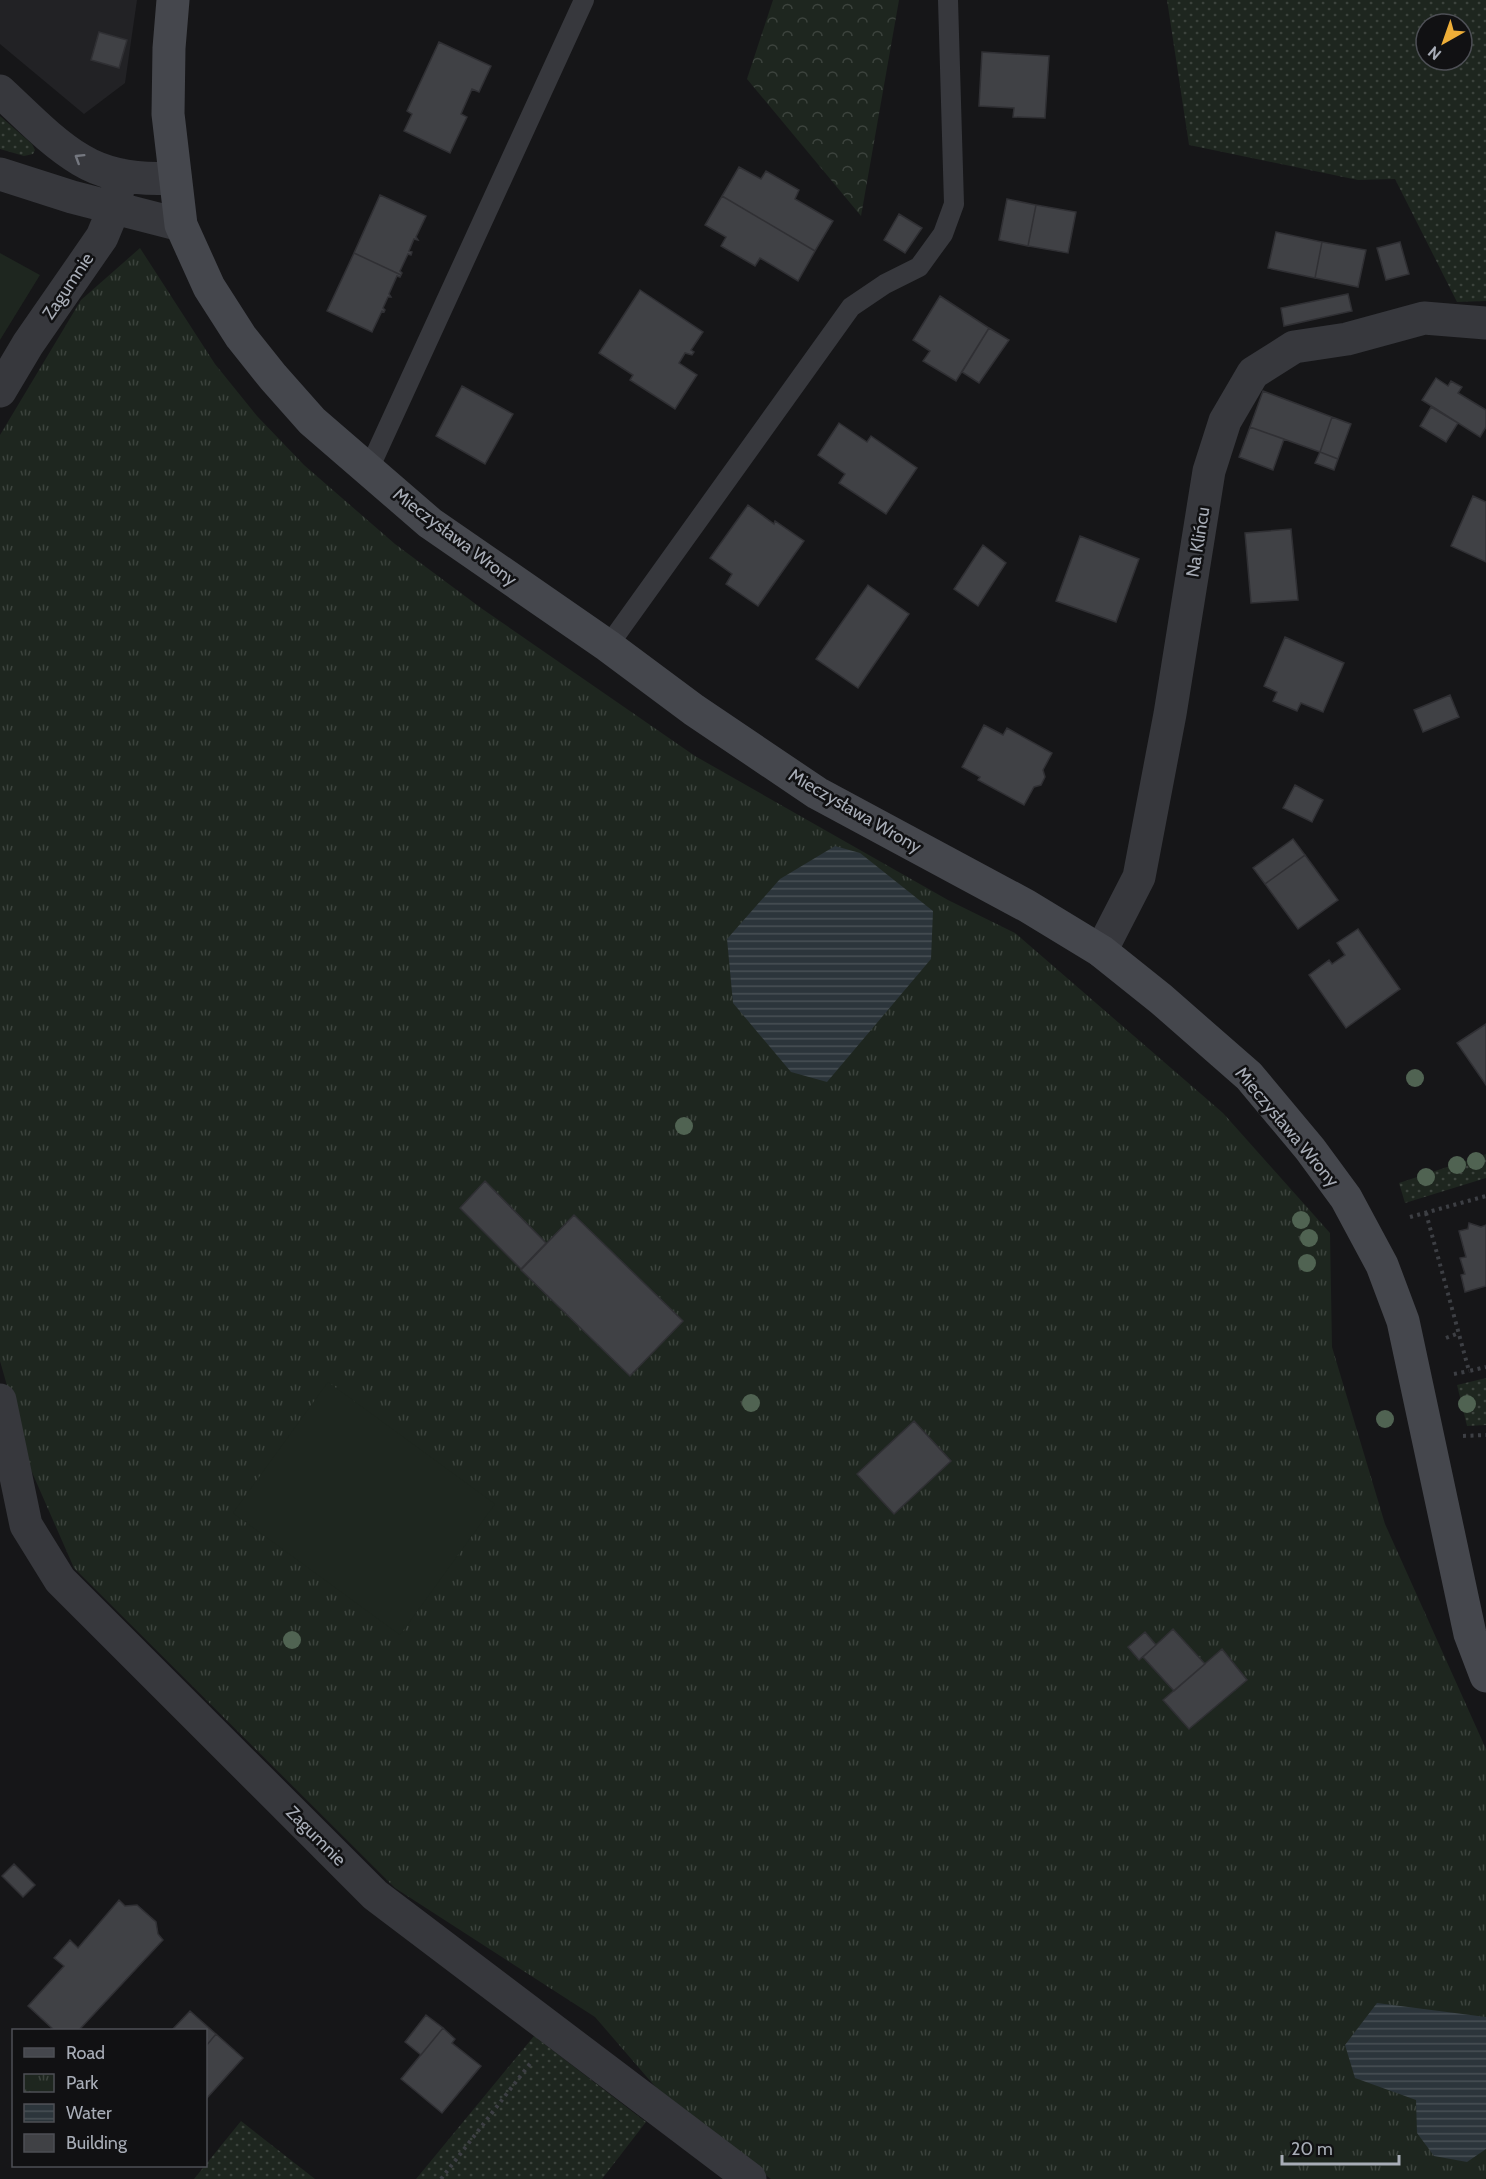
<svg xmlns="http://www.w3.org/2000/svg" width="1486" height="2179" font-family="Cabin,sans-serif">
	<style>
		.built { fill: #222225 }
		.grass { fill: url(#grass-dots); fill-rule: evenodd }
		.forest { fill: url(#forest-crowns) }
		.park { fill: url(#park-tufts) }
		.garden { fill: #1e261f }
		.water { fill: url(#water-rules) }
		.building { fill: #404145; stroke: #303034; stroke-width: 1.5 }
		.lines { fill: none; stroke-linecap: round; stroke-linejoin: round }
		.path { stroke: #3d3f44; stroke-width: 4; stroke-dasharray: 3 4.5; stroke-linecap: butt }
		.lane { stroke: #37383d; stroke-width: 20 }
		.street { stroke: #37383d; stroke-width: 33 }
		.secondary { stroke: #45474d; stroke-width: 33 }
		.tree { fill: #506352 }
		.oneway { stroke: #757880 }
		.labels { text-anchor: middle; stroke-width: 5; stroke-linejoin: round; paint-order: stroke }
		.street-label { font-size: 18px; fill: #a8adb7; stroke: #111113 }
	</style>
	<defs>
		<pattern id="grass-dots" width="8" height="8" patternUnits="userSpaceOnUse" patternTransform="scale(1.5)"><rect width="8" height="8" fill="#1e261f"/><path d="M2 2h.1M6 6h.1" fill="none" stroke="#3c433d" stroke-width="1.8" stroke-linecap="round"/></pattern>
		<pattern id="forest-crowns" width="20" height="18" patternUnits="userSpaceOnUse" patternTransform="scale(1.5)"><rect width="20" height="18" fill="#1e261f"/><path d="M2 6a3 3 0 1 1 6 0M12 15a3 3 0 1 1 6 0" fill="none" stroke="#3c433d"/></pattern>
		<pattern id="park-tufts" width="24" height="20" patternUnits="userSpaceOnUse" patternTransform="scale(1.5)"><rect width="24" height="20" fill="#1e261f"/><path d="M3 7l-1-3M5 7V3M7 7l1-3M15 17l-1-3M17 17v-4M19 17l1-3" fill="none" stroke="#3c433d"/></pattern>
		<pattern id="water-rules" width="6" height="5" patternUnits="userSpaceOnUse" patternTransform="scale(1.5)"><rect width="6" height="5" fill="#2c353b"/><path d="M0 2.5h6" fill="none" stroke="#485055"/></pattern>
	</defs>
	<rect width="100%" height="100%" fill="#161618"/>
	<path class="built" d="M0,0H137L125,83L84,114L0,44Z"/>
	<path class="grass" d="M1167,0H1486V301L1457,302L1395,179L1358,180L1189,145ZM1426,24H1462V60H1426Z
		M0,116L32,144L35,150L33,154L24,156L0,149Z
		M1486,1154V1178L1405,1203L1399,1183Z
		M1486,1378V1425L1467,1426L1457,1385Z
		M534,2036L646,2122L602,2179H416Z
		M241,2121L315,2179H194Z"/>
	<path class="forest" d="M773,0H899L861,216L747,79Z"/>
	<path class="park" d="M140,248L215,364L257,416L304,465L395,544L481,608L695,756L948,900L1015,933L1223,1113L1330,1233L1332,1347L1385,1524L1486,1749V2179H771L671,2105L595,2017L395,1888L74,1568L31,1470L0,1361V435L81,300Z"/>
	<path class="garden" d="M0,253L40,275L0,340Z
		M328,1382L495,1504L400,1635L233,1513Z"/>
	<path class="water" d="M835,846L860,853L933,911L931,959L827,1082L791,1072L733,1003L727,939L780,879Z
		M1377,2003L1486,2017V2149L1467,2162L1434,2156L1417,2133L1416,2100L1355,2078L1345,2045Z"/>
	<path class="building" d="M99,32L127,40L119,68L91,60Z
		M439,42L491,66L479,92L472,89L461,114L467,117L450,153L404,131L412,114L407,111Z
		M982,52L1049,56L1045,118L1013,117L1014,108L979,106Z
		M739,167L761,179L766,171L799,190L795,199L833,221L815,251L722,196Z
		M380,195L426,216L416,237L418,240L414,239L409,251L412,252L411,255L408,254L400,271L402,273L401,275L354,253Z
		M722,196L815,251L798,281L760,258L755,266L721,246L726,237L705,225Z
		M1007,199L1036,205L1028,246L999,240Z
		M1036,205L1076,212L1068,253L1028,246Z
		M899,214L922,228L905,253L884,240Z
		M1276,232L1322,242L1315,278L1268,268Z
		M1322,242L1366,250L1358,287L1315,278Z
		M1400,242L1409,274L1386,280L1377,248Z
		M354,253L401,275L400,277L397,276L389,294L391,297H388L383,308L385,310L384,312L382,311L372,332L327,311Z
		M640,290L703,332L691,350L694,352L692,355L685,353L679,363L697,375L675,409L630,380L633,375L599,353Z
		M1348,294L1352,311L1284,326L1281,308Z
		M940,296L989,328L956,381L923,361L930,351L913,340Z
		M989,328L1009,340L979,383L962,372Z
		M1436,378L1448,386L1451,381L1462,387L1458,393L1486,410V427L1480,437L1422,400Z
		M462,386L513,414L485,464L436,436Z
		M1263,391L1332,417L1320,452L1250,427Z
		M1431,407L1458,423L1446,442L1420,426Z
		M1332,417L1351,424L1338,459L1320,452Z
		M839,423L867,442L871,436L917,468L886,514L839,483L845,474L818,455Z
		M1250,427L1284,439L1273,470L1239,457Z
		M1320,452L1338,459L1334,470L1315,463Z
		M1473,496L1486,502V562L1451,546Z
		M748,505L774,524L775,521L804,541L758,606L726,584L732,574L710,558Z
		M1291,529L1298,600L1251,603L1245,533Z
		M1080,536L1139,559L1116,622L1056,601Z
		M983,545L1006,563L978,606L954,589Z
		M868,585L909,614L858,688L816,659Z
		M1285,637L1344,663L1323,712L1301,703L1297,711L1273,701L1277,692L1264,686Z
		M1450,695L1459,717L1423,732L1414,710Z
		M984,725L1003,735L1007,728L1052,753L1043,770L1045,777L1041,785L1034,787L1024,805L978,780L980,777L962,767Z
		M1295,785L1323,800L1312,822L1283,808Z
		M1293,839L1305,855L1265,884L1253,868Z
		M1305,855L1338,900L1298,929L1265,884Z
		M1358,929L1400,989L1346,1028L1309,975L1329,960L1332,964L1345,955L1337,943Z
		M1486,1024V1085L1457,1043Z
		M485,1181L546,1243L521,1269L460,1208Z
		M574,1215L683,1321L630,1376L521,1270Z
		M1469,1223L1481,1227L1486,1225V1286L1465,1292L1461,1275L1465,1274L1460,1258L1466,1257L1459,1231L1468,1229Z
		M914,1421L951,1461L894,1514L857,1474Z
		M1173,1629L1205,1664L1174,1691L1143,1657Z
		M1145,1632L1156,1645L1139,1660L1128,1647Z
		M1222,1649L1247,1680L1189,1729L1163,1700Z
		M14,1864L35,1885L23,1897L2,1876Z
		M119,1900L125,1906L137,1905L156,1922L158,1934L163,1940L79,2030H54L28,2006L64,1966L54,1958L70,1940L78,1948Z
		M190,2011L216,2034L206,2046V2030H172Z
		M426,2015L443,2028L421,2055L405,2042Z
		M443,2028L455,2039L452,2043L481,2066L442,2113L401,2079Z
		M216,2034L243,2058L206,2099V2046Z"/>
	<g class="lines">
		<path class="path" d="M1426,1213L1469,1371L1486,1367
			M1410,1217L1486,1196
			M1446,1338L1459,1333
			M1454,1374L1469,1371
			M1463,1436L1486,1435
			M441,2179L532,2061"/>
		<path class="lane" d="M368,471L584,0
			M608,646L851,307L885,284L919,267L943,234L954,204L948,0"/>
		<path class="street" d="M0,91C26,115 51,142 81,160C109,177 145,180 175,178
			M0,174L72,197L181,225
			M0,391L28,344L102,237L114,208L121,175
			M1101,951L1139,877L1170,714L1209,471L1225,421L1253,373L1294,347L1347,339L1424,318L1486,323
			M0,1400L26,1525L60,1580L375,1895L750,2179"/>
		<path class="secondary" d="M173,0L169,48L168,114L181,225L209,287L241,337L273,377L312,421L430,523L608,646L694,710L817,793L1027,906L1101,951L1161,999L1249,1076L1310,1149L1346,1198L1382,1265L1403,1321L1470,1634L1486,1676"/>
	</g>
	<g class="tree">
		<circle cx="1415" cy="1078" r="9"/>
		<circle cx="684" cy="1126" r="9"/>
		<circle cx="1476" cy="1161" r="9"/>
		<circle cx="1457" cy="1165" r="9"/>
		<circle cx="1426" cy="1177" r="9"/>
		<circle cx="1301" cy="1220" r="9"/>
		<circle cx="1309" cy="1238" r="9"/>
		<circle cx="1307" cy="1263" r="9"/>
		<circle cx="751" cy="1403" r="9"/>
		<circle cx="1467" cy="1404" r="9"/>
		<circle cx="1385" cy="1419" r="9"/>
		<circle cx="292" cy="1640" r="9"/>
	</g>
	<defs><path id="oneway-chevron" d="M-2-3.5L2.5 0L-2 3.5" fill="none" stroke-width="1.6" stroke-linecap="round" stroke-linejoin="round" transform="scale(1.5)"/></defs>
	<use class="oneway" href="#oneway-chevron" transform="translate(79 158) rotate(-148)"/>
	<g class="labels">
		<g class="street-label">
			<text transform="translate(68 286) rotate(-56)" y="6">Zagumnie</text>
			<text transform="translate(455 537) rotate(37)" y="6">Mieczysława Wrony</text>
			<text transform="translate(1198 542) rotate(-81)" y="6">Na Klińcu</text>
			<text transform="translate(855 811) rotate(30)" y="6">Mieczysława Wrony</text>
			<text transform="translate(1287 1127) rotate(50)" y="6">Mieczysława Wrony</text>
			<text transform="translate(316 1836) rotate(45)" y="6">Zagumnie</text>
		</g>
	</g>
	<rect x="12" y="2029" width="195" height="138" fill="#111113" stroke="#4d4f55" stroke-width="1.5"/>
	<rect x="24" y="2048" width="30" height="9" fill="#45474d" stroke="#4d4f55" stroke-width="1.5"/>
	<text x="66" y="2059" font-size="18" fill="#a8adb7">Road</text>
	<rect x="24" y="2074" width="30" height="18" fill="url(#park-tufts)" stroke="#4d4f55" stroke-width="1.5"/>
	<text x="66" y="2089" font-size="18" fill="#a8adb7">Park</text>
	<rect x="24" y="2104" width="30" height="18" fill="url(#water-rules)" stroke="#4d4f55" stroke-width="1.5"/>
	<text x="66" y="2119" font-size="18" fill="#a8adb7">Water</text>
	<rect x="24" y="2134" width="30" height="18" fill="#404145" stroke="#4d4f55" stroke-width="1.5"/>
	<text x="66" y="2149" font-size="18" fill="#a8adb7">Building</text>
	<g transform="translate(1444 42) rotate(220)"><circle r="28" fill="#111113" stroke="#4d4f55" stroke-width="1.5"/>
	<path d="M0-4.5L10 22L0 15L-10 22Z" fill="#eeae38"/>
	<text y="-9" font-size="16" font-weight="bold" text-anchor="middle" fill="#a8adb7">N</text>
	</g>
	<path d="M1282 2155v9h117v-9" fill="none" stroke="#a8adb7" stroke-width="3"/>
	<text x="1291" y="2155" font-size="18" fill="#a8adb7" stroke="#111113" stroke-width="4.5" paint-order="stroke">20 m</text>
</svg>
